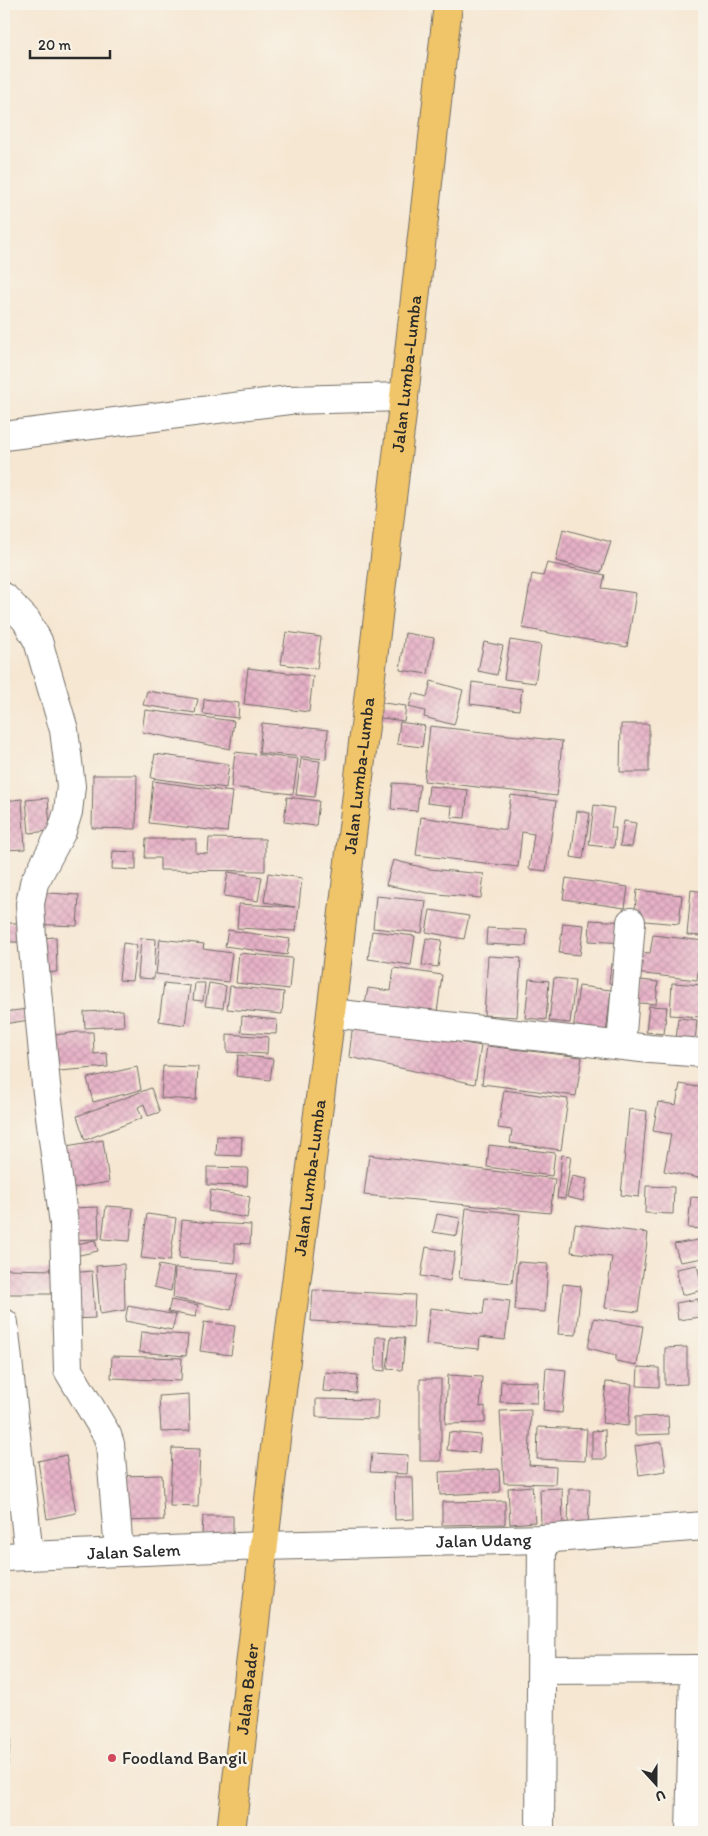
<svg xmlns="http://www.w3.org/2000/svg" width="708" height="1836" font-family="Itim,sans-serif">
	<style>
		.building { fill: url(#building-cross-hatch) }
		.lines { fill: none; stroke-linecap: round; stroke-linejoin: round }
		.minor-casing { stroke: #726d66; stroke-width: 30 }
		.major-casing { stroke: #726d66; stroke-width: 30 }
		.minor { stroke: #fff; stroke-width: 28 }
		.major { stroke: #f0c469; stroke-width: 28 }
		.poi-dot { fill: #d1495b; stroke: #f7f3e8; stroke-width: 2 }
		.labels { text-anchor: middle; stroke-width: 5; stroke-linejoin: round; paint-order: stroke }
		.street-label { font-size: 18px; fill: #2b2b2b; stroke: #f7f3e8 }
		.poi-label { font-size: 18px; fill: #2b2b2b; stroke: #f7f3e8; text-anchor: start }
	</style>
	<defs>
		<pattern id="building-cross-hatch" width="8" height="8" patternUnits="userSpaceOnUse" patternTransform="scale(1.25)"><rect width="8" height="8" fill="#e6b1c6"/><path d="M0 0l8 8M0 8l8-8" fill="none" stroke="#c598aa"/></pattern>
	</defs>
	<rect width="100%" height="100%" fill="#f7f3e8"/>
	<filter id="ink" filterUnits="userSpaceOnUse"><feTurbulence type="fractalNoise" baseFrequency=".02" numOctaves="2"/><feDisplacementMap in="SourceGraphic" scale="10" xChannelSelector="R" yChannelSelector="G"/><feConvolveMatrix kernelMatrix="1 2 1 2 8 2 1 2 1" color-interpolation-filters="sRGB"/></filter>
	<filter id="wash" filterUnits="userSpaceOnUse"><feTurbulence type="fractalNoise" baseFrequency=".0096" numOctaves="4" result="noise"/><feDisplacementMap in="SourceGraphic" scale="20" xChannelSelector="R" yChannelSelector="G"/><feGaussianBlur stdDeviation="1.12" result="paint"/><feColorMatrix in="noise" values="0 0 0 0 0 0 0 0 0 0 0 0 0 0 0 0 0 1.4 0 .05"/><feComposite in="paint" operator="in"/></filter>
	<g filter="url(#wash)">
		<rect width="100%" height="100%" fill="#f6e7d3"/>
		<g id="blocks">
			<path class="building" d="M563,529L611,542L601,572L556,561Z
				M547,563L605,575L602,588L636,593L627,647L522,628L532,574L543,576Z
				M286,632L321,637L317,669L281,664Z
				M405,633L434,638L428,674L400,670Z
				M510,640L541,645L535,683L504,679Z
				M484,642L503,646L497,675L478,671Z
				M248,668L313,676L309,712L244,704Z
				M431,681L463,690L454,725L424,717L425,711L409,707L413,693L427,697Z
				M472,682L522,689L519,710L470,704Z
				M147,691L198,699L195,713L143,705Z
				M204,699L239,703L238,718L203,714Z
				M376,702L406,706L404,721L374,717Z
				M145,710L234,721L230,749L142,732Z
				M400,722L425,726L422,747L397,744Z
				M262,723L328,730L326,759L259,753Z
				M621,724H649V772H620Z
				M430,726L562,741L557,796L424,781Z
				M235,752L298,759L293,794L231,787Z
				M155,754L229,764L226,788L151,778Z
				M301,759L320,761L315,797L296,795Z
				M93,775H137L136,829L92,828Z
				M153,781L232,792L227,832L149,823Z
				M393,783L420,785L417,811L391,809Z
				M429,786L468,790L465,818L451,817L452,806L427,803Z
				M511,795L556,801L546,871L529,869L534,834L522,832L518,867L416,855L421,817L506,830Z
				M287,797L319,801L316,826L284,822Z
				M48,798L50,831L29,833L26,800Z
				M22,799L25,849L5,850L4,801Z
				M594,805L614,808L611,828H616L614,848L589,845Z
				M577,811L590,813L583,859L571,857Z
				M624,821L636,823L632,847L620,846Z
				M209,838L265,839V871L160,870V858H145L146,839H196V853L208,854Z
				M113,851L136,852V870L112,869Z
				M393,860L429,869L484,874L481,898L427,893L386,885Z
				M228,872L262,877L258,901L224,896Z
				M268,873L302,878L296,931L237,928L239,904L295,907L264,902Z
				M566,878L628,887L625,908L563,899Z
				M637,890L682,895L679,924L634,920Z
				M691,890L704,892L701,936L687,935Z
				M34,892L79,895L77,926L32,924Z
				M376,896L426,901L422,933L373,928Z
				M430,910L469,916L464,939L426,932Z
				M590,920L628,922L626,943L589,941Z
				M4,923H19V942H4Z
				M563,923L584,925L580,955L559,953Z
				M487,928L527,930L526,946L486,944Z
				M228,930L290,939L287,955L225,946Z
				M372,931L415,936L411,965L368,959Z
				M653,935L704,941V966L699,965L697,980L636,973L639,952L650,953Z
				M56,937L57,972L42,973L41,938Z
				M141,938L156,939L154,979L138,978Z
				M426,938L442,940L438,967L422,965Z
				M160,939L204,944L203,949L232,953L228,982L156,974Z
				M123,943L137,945L132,981L119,980Z
				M239,953L292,958L289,989L236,983Z
				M488,956L521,958L517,1017L484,1015Z
				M611,964L623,966L620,985L609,983Z
				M394,968L442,975L436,1020L364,1010L368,988L391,991Z
				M554,978L575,980L570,1023L549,1021Z
				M529,979L549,981L546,1020L525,1018Z
				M640,980L658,982L656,1004L638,1003Z
				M164,983L190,986L185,1025L159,1021Z
				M195,983H205L203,1001L193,1000Z
				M209,983L226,986L223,1008L205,1006Z
				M672,983L704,985L701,1017L670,1015Z
				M230,986L284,992L282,1014L227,1009Z
				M579,986L611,990L606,1035L573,1031Z
				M649,1006L667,1007L664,1034L646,1032Z
				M28,1009L29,1020L4,1024V1012Z
				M123,1010L124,1026L85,1028L84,1012Z
				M242,1016L277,1020L276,1034L241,1032Z
				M678,1018L697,1020L695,1043L676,1041Z
				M353,1023L481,1046L475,1084L349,1057Z
				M78,1032H93L94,1054L107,1053L108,1067L59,1071L55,1035Z
				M227,1034L268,1037L267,1054L227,1052Z
				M487,1046L582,1057L576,1096L482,1084Z
				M238,1055L273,1059L270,1080L236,1076Z
				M163,1066L198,1067L196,1100L161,1098Z
				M137,1067L141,1090L93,1102L87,1078Z
				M680,1084L704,1088V1179L664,1171L671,1134L653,1131L658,1102L676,1105Z
				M151,1088L160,1112L148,1116L144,1104L138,1107L142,1118L85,1140L77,1116Z
				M504,1090L568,1099L561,1150L510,1143L512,1130L498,1128Z
				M629,1109L647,1111L639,1197L621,1195Z
				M217,1136L242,1137L241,1156L216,1155Z
				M103,1140L109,1182L66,1189L60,1147Z
				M489,1145L555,1153L552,1176L487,1167Z
				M369,1155L555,1179L550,1213L364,1195Z
				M562,1155L571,1156L565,1199L557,1198Z
				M207,1167L248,1168L247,1186L207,1185Z
				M572,1176L587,1179L583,1201L567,1197Z
				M646,1186L674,1187L673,1214L645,1213Z
				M211,1190L250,1197L247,1218L208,1211Z
				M691,1197L704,1198V1229L688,1228Z
				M106,1206L133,1208L130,1241L102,1239Z
				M98,1207L99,1239L70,1240V1208Z
				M466,1208L520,1214L512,1283L459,1278Z
				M147,1214L176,1218L170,1261L141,1258Z
				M437,1214L460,1218L457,1236L433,1232Z
				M182,1220L209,1223L251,1225L250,1244L235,1243V1263L179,1258Z
				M575,1224L648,1233L638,1312L605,1308L612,1257L571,1252Z
				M704,1239V1258L680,1262L674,1244Z
				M95,1240L98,1251L75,1256L73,1245Z
				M426,1247L455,1252L450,1281L421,1276Z
				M518,1262L548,1264L545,1312L515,1310Z
				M124,1264L125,1310L100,1314L96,1266Z
				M159,1265L174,1268L171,1291L154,1287Z
				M697,1265L703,1290L682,1295L676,1269Z
				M175,1268L239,1273L231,1310L173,1298Z
				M5,1269L55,1270V1294H4Z
				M92,1271L95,1318L73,1319L70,1273Z
				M563,1284L581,1286L576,1335L558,1334Z
				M313,1290L415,1295L413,1327L311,1321Z
				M485,1298L510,1301L505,1340L480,1337L479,1349L426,1344L430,1308L483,1314Z
				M698,1299L700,1317L678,1320L676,1303Z
				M171,1300L198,1305L196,1317L168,1312Z
				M128,1306L176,1315L172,1330L125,1321Z
				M594,1318L643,1326L637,1365L616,1361V1355L588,1348Z
				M204,1322L235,1326L231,1355L200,1351Z
				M141,1332L188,1335L186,1356L139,1352Z
				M376,1337H386L385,1371L375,1370Z
				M391,1337L405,1338L402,1370L387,1369Z
				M687,1347V1384L665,1385V1348Z
				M112,1356L182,1358L181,1381L111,1378Z
				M638,1367L659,1368V1387L637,1386Z
				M546,1368L566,1370L562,1413L543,1411Z
				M325,1372L358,1375L356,1393L323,1391Z
				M448,1375L482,1377L480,1407L485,1406V1423L445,1424Z
				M420,1379H441V1461H420Z
				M501,1381L538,1382L537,1403L500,1402Z
				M606,1382L632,1384L628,1426L602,1423Z
				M189,1394L190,1431L161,1432L159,1396Z
				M316,1399L378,1400L377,1419L316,1417Z
				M531,1410L529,1465L556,1467L555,1484L504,1483L500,1411Z
				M668,1416L669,1434L635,1435V1417Z
				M538,1427L587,1429L585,1461L537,1459Z
				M605,1430L606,1459H592V1431Z
				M449,1432L481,1435L479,1453L447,1450Z
				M662,1442L666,1471L639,1475L635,1446Z
				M172,1448L200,1449L198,1507L170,1506Z
				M372,1453L408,1455L407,1474L370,1472Z
				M66,1455L76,1513L47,1519L38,1461Z
				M499,1469L500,1492L440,1495L439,1472Z
				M162,1475L164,1520L120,1521L119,1476Z
				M394,1477H413L414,1519L395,1520Z
				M532,1486L535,1522L510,1524L508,1488Z
				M562,1488L563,1526H541L540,1489Z
				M569,1489H590L588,1526L568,1525Z
				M505,1501V1524L442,1525V1502Z
				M203,1516H233V1536L202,1535Z
				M4,1735H11L5,1789H4Z"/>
		</g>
	</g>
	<g filter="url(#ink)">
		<use href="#blocks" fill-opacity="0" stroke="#726d66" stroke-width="1"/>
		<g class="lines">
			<defs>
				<g id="minor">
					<path d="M4,436L289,400L404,397"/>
					<path d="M4,597L26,620L38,641L64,730L71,786L68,812L62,831L34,883L30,904L32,938L46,1085L64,1224L68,1370L107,1435L110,1444L119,1551"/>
					<path d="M331,1013L650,1049L704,1053"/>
					<path d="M621,1045L631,922"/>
					<path d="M4,1323L29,1556"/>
					<path id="s1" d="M4,1557L263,1546L542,1539L704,1526"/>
					<path d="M542,1670L704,1669"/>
					<path d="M540,1832L542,1539"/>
					<path d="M690,1832L694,1669"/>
				</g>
				<g id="major">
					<path id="s2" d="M231,1832L277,1430L331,1013L404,397L448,4"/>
				</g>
			</defs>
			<use href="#minor" class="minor-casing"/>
			<use href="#major" class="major-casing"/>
			<use href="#minor" class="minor"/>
			<use href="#major" class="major"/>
		</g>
	</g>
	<circle class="poi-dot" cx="112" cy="1758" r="5"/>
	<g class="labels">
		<g class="street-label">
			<text dy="6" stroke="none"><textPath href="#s2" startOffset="1469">Jalan Lumba-Lumba</textPath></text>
			<text dy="6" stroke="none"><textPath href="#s2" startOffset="1064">Jalan Lumba-Lumba</textPath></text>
			<text dy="6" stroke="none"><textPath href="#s2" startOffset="659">Jalan Lumba-Lumba</textPath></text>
			<text dy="6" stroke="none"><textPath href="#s1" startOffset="480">Jalan Udang</textPath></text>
			<text dy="6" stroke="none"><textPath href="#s1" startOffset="130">Jalan Salem</textPath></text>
			<text dy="6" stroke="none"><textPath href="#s2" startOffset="144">Jalan Bader</textPath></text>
		</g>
		<g class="poi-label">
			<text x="122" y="1764">Foodland Bangil</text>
		</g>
	</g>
	<rect width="708" height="1836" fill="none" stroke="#f7f3e8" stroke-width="20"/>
	<g transform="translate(656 1784) rotate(159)" stroke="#f7f3e8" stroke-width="4" paint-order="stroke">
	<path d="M0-4L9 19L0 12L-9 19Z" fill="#2b2b2b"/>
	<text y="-8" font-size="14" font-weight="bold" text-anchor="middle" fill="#2b2b2b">U</text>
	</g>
	<path d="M30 50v8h80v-8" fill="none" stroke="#2b2b2b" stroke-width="2.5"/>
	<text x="38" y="50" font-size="15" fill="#2b2b2b" stroke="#f7f3e8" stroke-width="4" paint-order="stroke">20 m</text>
</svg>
